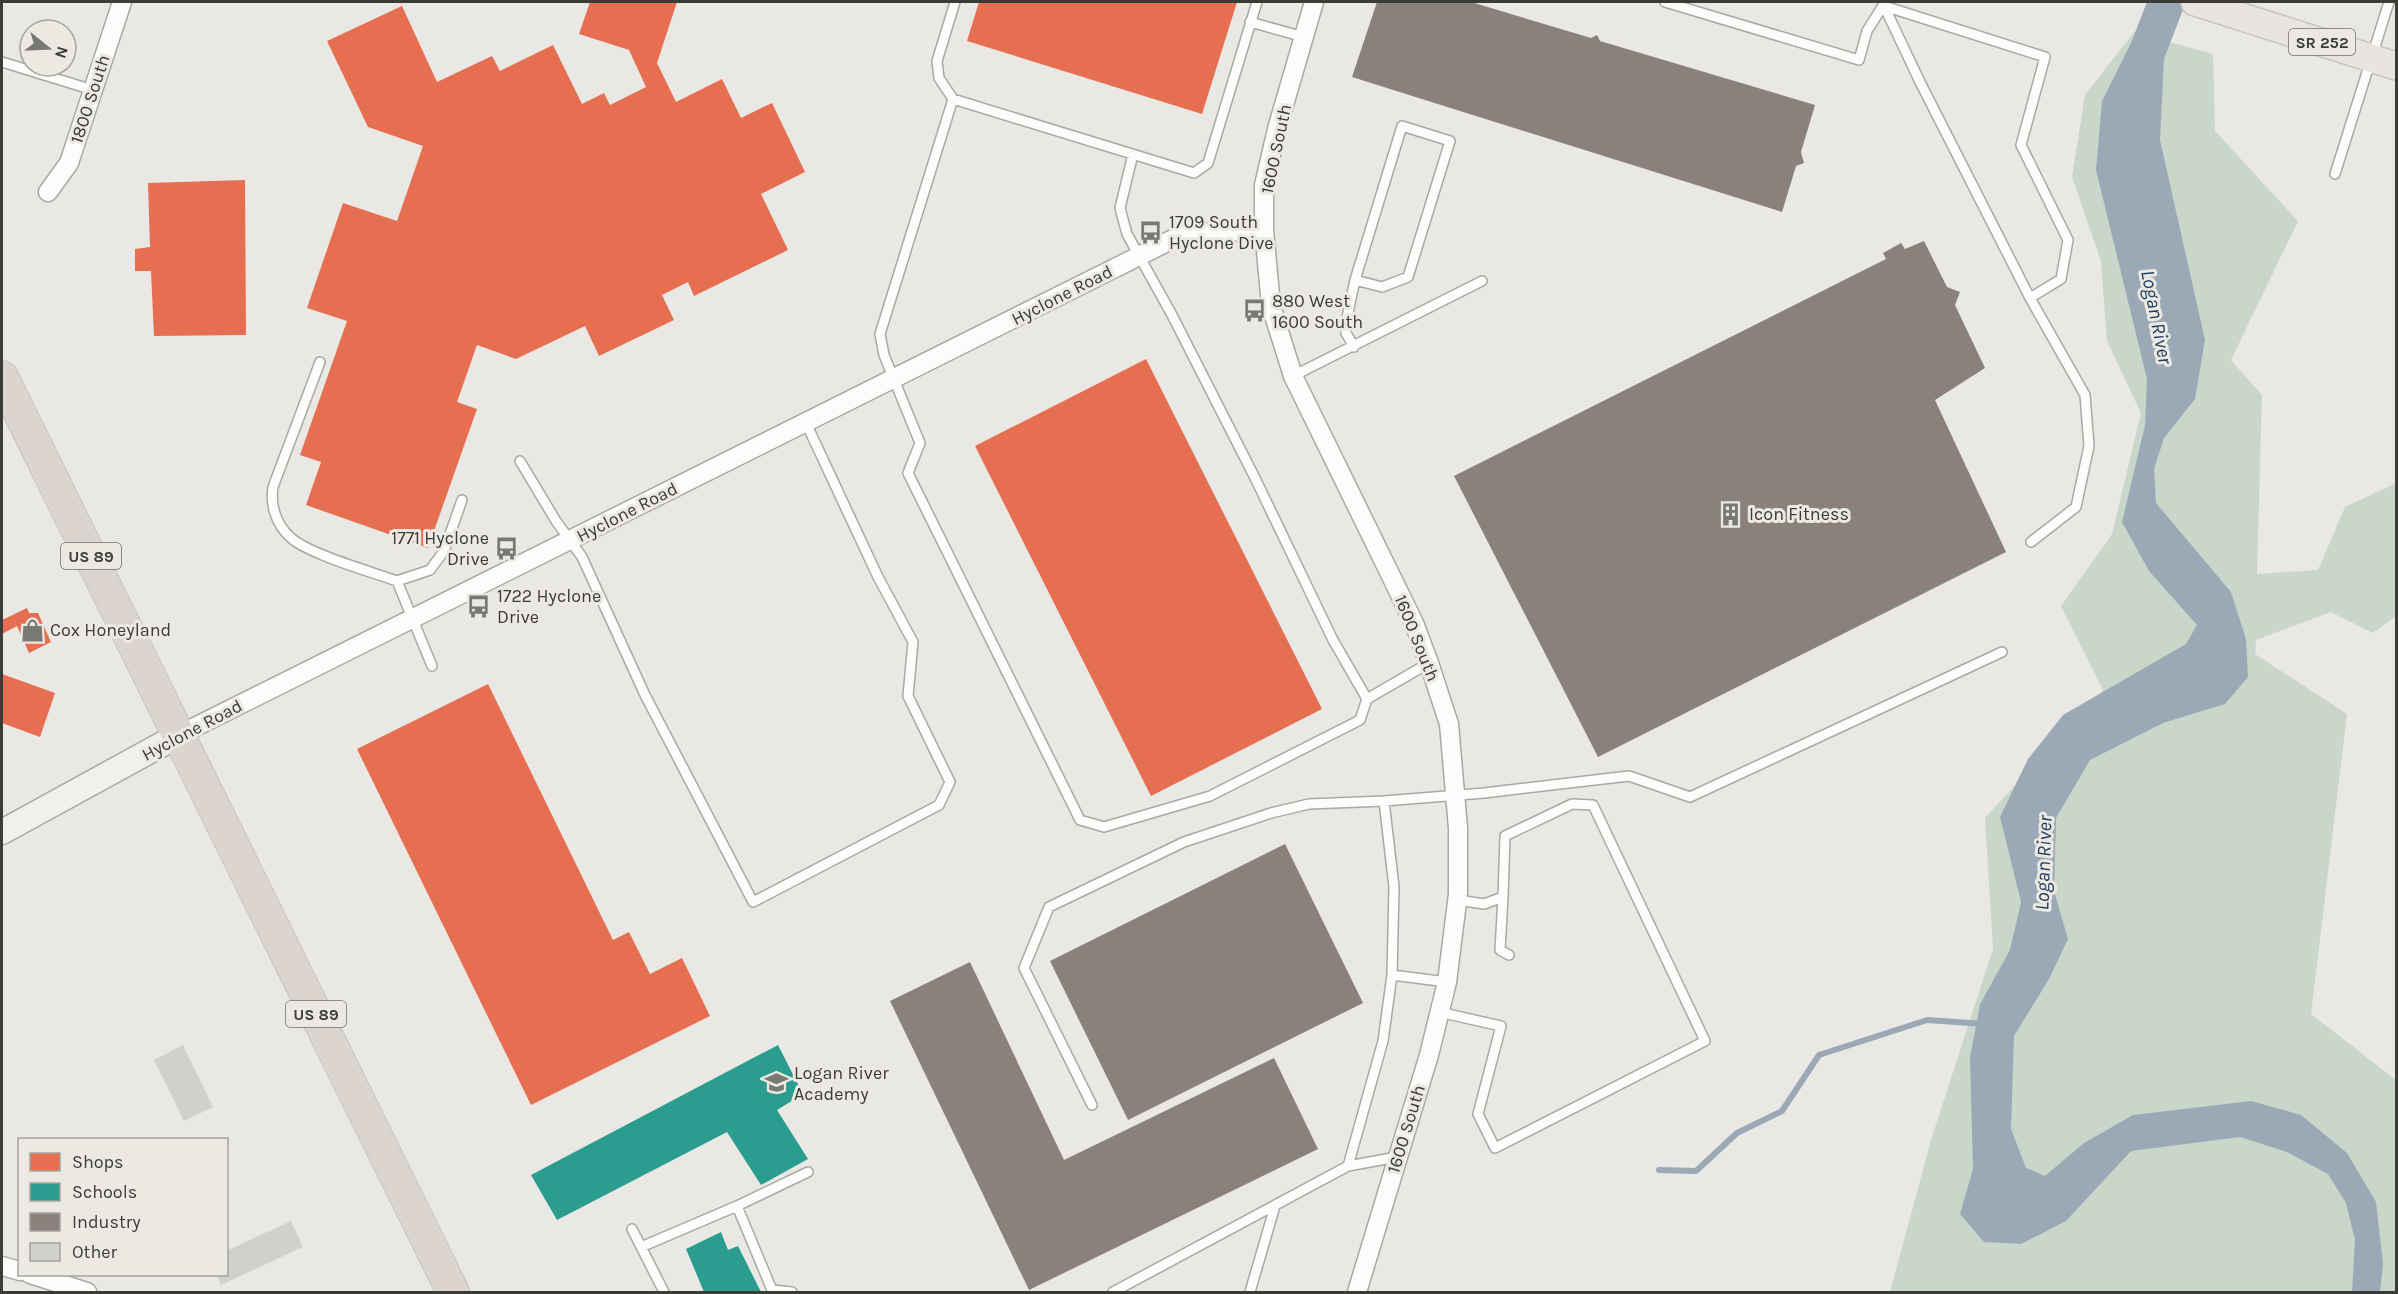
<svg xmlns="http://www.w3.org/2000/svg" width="2398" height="1294" font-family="Karla,sans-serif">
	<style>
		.green { fill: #c9d6ca }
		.water { fill: #9ba9b7 }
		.shops { fill: #e76f51 }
		.schools { fill: #2a9d8f }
		.industry { fill: #8a817c }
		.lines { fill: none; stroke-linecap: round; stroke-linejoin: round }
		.stream { stroke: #9ba9b7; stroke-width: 6 }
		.building { fill: #d0d0cd }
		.lane-casing { stroke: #a9a8a5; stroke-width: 12 }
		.street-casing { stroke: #a9a8a5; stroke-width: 21 }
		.secondary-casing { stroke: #a9a8a5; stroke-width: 27 }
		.primary-casing { stroke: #c5c5c2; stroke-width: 30 }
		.highway-casing { stroke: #c5c5c2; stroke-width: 34 }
		.lane { stroke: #fcfcfb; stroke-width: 9 }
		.street { stroke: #fcfcfb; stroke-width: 18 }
		.secondary { stroke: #f2f0ed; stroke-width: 24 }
		.primary { stroke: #e9e4e1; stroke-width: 27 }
		.highway { stroke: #dcd4cf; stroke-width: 32 }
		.labels { text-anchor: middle; stroke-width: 6; stroke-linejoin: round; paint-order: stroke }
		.shield { fill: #ebe9e2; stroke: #706f6b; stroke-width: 1.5 }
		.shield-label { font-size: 16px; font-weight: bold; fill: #3b3b38 }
		.street-label { font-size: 18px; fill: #3b3b38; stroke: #ebe9e2 }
		.poi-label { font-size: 18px; fill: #3b3b38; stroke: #ebe9e2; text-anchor: start }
		.water-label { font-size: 20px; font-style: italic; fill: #1f3f62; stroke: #ebe9e2 }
	</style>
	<rect width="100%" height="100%" fill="#e9e8e4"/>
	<path class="green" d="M2134,32L2213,54L2215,131L2298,221L2231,360L2262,395L2257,574L2318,570L2345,507L2396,483V616L2373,633L2331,612L2256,640L2255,654L2347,714L2311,1014L2396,1080V1292H1890L1931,1140L1993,949L1985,818L2103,690L2061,606L2112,534L2141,413L2107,341L2101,261L2072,177L2085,95Z"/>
	<path class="water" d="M2147,2H2186L2164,59L2160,140L2205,340L2195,399L2164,438L2154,469L2156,503L2231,592L2246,639L2248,677L2225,704L2163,723L2090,760L2056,818L2054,891L2068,939L2049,979L2014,1036L2011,1129L2026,1168L2045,1176L2084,1143L2133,1115L2251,1101L2301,1115L2347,1153L2376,1202L2383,1264L2380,1292H2352L2355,1240L2346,1203L2328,1174L2287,1152L2240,1137L2131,1151L2066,1221L2021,1244L1984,1242L1960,1214L1973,1169L1970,1058L1980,1004L2010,950L2021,902L2000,817L2028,759L2063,715L2186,644L2197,625L2149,571L2122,522L2145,425L2147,379L2096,170L2102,101L2131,43Z"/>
	<path class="shops" d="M590,2H677L657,63L676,102L722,79L741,118L772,103L805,172L761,194L788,250L694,296L688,282L662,295L674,320L599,356L585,326L516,359L477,345L457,402L477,409L428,548L306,505L321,462L300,455L347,321L307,308L343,203L397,221L423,146L368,127L327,41L402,6L437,82L492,56L500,71L553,45L582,104L604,93L610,105L646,87L629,50L579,34Z
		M979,2H1237L1202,114L967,41Z
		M245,180L246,335L154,336L151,271H135V249L150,247L148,183Z
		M1146,359L1322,709L1151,796L975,446Z
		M27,608L29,613H38L51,642L29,653L17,626L2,634V620Z
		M2,674L55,693L40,737L2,723Z
		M488,684L613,940L629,932L650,974L682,958L710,1016L531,1105L357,749Z"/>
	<path class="schools" d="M778,1045L803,1094L777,1110L808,1159L761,1185L727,1132L557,1220L531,1175Z
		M721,1232L728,1250L738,1246L761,1292H704L686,1249Z"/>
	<path class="industry" d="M1377,2H1471L1591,38L1597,35L1600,41L1815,105L1801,152L1804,163L1796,166L1782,212L1352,77Z
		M1924,241L1947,287L1960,292L1955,305L1985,368L1935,400L2006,552L1598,757L1454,476L1886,259L1883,253L1901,243L1905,249Z
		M1285,844L1363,1003L1128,1120L1050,961Z
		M970,962L1064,1160L1274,1058L1318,1149L1029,1290L890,1001Z"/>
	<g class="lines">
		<path class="stream" d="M1659,1170L1696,1171L1737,1133L1782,1111L1819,1055L1927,1020L1984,1024"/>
	</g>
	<path class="building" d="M183,1045L213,1107L184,1121L154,1060Z
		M291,1221L303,1247L221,1285L216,1274H226V1251Z"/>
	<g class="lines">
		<defs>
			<path id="lane" d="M955,2L937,61L939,78L953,99L880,334L884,355L920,443L908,473L1080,820L1104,827L1210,796L1360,720L1367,699L1429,663
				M1665,2L1859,60L1867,31L1884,4
				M1884,6L1920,82L2030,298L2085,395L2089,446L2076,507L2031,542
				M1884,6L2045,57L2021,145L2068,240L2061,279L2030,298
				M1250,22L1304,37
				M2,62L93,90
				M953,99L1194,173L1208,163L1257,2
				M1133,154L1120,208L1127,234L1172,315L1255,478L1333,640L1367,699
				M2335,174L2389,2
				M1354,347L1346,333V322L1355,280L1402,126L1450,141L1408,277L1382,287L1355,280
				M320,362L273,487C270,505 276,524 290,537C308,554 372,572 397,581
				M1293,376L1482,281
				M520,461L556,521L582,557L645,695L753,902L939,805L950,782L908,696L913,642L878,577L806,423
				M432,666L397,581L430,570L444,551L462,500
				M1503,897L1500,950L1509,955
				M1392,975L1447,982
				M1439,1012L1501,1026L1478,1114L1495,1148L1705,1041L1593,805L1572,804L1505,836L1503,897L1484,904L1458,900
				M1092,1105L1024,968L1049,907L1184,842L1271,813L1309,804L1384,801L1484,793L1629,776L1690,797L2002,652
				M1348,1166L1383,1041L1392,975L1394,887L1384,801
				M737,1206L808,1172
				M632,1229L664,1292
				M641,1247L737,1206L772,1290L792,1292
				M1113,1292L1348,1166L1397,1157
				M1250,1292L1275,1206"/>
			<path id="street" d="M1314,2L1277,129L1264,185V230L1271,306L1293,376L1414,623L1429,663L1449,724L1458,828V894L1447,982L1429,1055L1357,1292
				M48,192L69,163L122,2
				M179,735L1183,234L1264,230
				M2,1266L20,1271
				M30,1274L87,1292"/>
			<path id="secondary" d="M2,832L179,735"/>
			<path id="primary" d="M2195,2L2396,66"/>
			<path id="highway" d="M2,377L453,1292"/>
		</defs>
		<use href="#lane" class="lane-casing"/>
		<use href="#street" class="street-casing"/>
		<use href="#secondary" class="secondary-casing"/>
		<use href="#primary" class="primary-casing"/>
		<use href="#highway" class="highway-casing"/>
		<use href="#lane" class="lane"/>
		<use href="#street" class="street"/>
		<use href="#secondary" class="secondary"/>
		<use href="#primary" class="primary"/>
		<use href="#highway" class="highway"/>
	</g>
	<defs>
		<symbol id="bus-bare" viewBox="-9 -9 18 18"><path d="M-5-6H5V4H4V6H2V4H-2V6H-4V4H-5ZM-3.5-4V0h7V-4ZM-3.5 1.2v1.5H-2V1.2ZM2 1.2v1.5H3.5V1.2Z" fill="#787874" stroke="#ebe9e2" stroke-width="2.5" paint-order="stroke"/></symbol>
		<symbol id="building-bare" viewBox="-9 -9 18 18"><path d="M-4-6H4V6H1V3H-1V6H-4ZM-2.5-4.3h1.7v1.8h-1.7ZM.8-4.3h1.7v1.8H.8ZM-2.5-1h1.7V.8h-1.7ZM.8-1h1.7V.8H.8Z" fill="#787874" stroke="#ebe9e2" stroke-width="2.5" paint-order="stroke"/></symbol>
		<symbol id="shop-bare" viewBox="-9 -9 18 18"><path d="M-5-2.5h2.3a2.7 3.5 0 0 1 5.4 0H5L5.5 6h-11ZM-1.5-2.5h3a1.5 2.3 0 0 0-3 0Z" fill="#787874" stroke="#ebe9e2" stroke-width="2.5" paint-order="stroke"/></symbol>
		<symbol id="school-bare" viewBox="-9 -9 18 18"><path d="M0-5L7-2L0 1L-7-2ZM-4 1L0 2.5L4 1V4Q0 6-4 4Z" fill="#787874" stroke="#ebe9e2" stroke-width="2.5" paint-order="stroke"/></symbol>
	</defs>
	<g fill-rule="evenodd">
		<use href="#bus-bare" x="1134" y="216" width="33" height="33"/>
		<use href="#bus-bare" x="1238" y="294" width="33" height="33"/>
		<use href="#building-bare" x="1714" y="498" width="33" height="33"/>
		<use href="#bus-bare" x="490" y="532" width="33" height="33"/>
		<use href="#bus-bare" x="462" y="590" width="33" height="33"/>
		<use href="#shop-bare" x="16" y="614" width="33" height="33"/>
		<use href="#school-bare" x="760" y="1066" width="33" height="33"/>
	</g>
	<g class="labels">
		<g class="shield">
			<rect x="2289" y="29" width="66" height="26" rx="4.5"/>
			<rect x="61" y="543" width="60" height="26" rx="4.5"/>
			<rect x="286" y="1001" width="60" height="26" rx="4.5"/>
		</g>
		<g class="shield-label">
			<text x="2322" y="48">SR 252</text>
			<text x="91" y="562">US 89</text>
			<text x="316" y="1020">US 89</text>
		</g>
		<g class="street-label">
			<text transform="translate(90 99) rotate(-72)" y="6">1800 South</text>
			<text transform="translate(1276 149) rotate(-78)" y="6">1600 South</text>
			<text transform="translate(1062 295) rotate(-27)" y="6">Hyclone Road</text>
			<text transform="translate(627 512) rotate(-27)" y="6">Hyclone Road</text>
			<text transform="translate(1417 638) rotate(68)" y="6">1600 South</text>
			<text transform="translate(192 730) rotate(-28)" y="6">Hyclone Road</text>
			<text transform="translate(1406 1129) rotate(-73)" y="6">1600 South</text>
		</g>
		<g class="poi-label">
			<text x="1169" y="228">1709 South<tspan x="1169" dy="21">Hyclone Dive</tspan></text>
			<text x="1272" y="307">880 West<tspan x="1272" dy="21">1600 South</tspan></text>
			<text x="1749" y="520">Icon Fitness</text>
			<text x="489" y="544" text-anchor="end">1771 Hyclone<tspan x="489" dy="21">Drive</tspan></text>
			<text x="497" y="602">1722 Hyclone<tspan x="497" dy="21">Drive</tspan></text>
			<text x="50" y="636">Cox Honeyland</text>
			<text x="794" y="1079">Logan River<tspan x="794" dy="21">Academy</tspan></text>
		</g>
		<g class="water-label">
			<text transform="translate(2157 317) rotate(79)" y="7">Logan River</text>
			<text transform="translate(2043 863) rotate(-88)" y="7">Logan River</text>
		</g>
	</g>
	<rect width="2398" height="1294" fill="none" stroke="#3b3b38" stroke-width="6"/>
	<rect x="18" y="1138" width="210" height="138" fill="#ebe9e2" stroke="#a5a39e" stroke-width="1.5"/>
	<rect x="30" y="1153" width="30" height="18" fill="#e76f51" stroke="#a5a39e" stroke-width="1.5"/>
	<text x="72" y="1168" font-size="18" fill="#3b3b38">Shops</text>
	<rect x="30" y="1183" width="30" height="18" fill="#2a9d8f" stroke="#a5a39e" stroke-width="1.5"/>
	<text x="72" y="1198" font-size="18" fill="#3b3b38">Schools</text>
	<rect x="30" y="1213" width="30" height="18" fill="#8a817c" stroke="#a5a39e" stroke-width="1.5"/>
	<text x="72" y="1228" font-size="18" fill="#3b3b38">Industry</text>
	<rect x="30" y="1243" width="30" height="18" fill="#d0d0cd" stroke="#a5a39e" stroke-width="1.5"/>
	<text x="72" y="1258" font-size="18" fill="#3b3b38">Other</text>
	<g transform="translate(48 48) rotate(108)"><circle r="28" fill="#ebe9e2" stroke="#a5a39e" stroke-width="1.5"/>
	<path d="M0-4.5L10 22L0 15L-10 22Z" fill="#787874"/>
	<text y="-9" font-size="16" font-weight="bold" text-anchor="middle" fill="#3b3b38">N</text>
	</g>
</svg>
